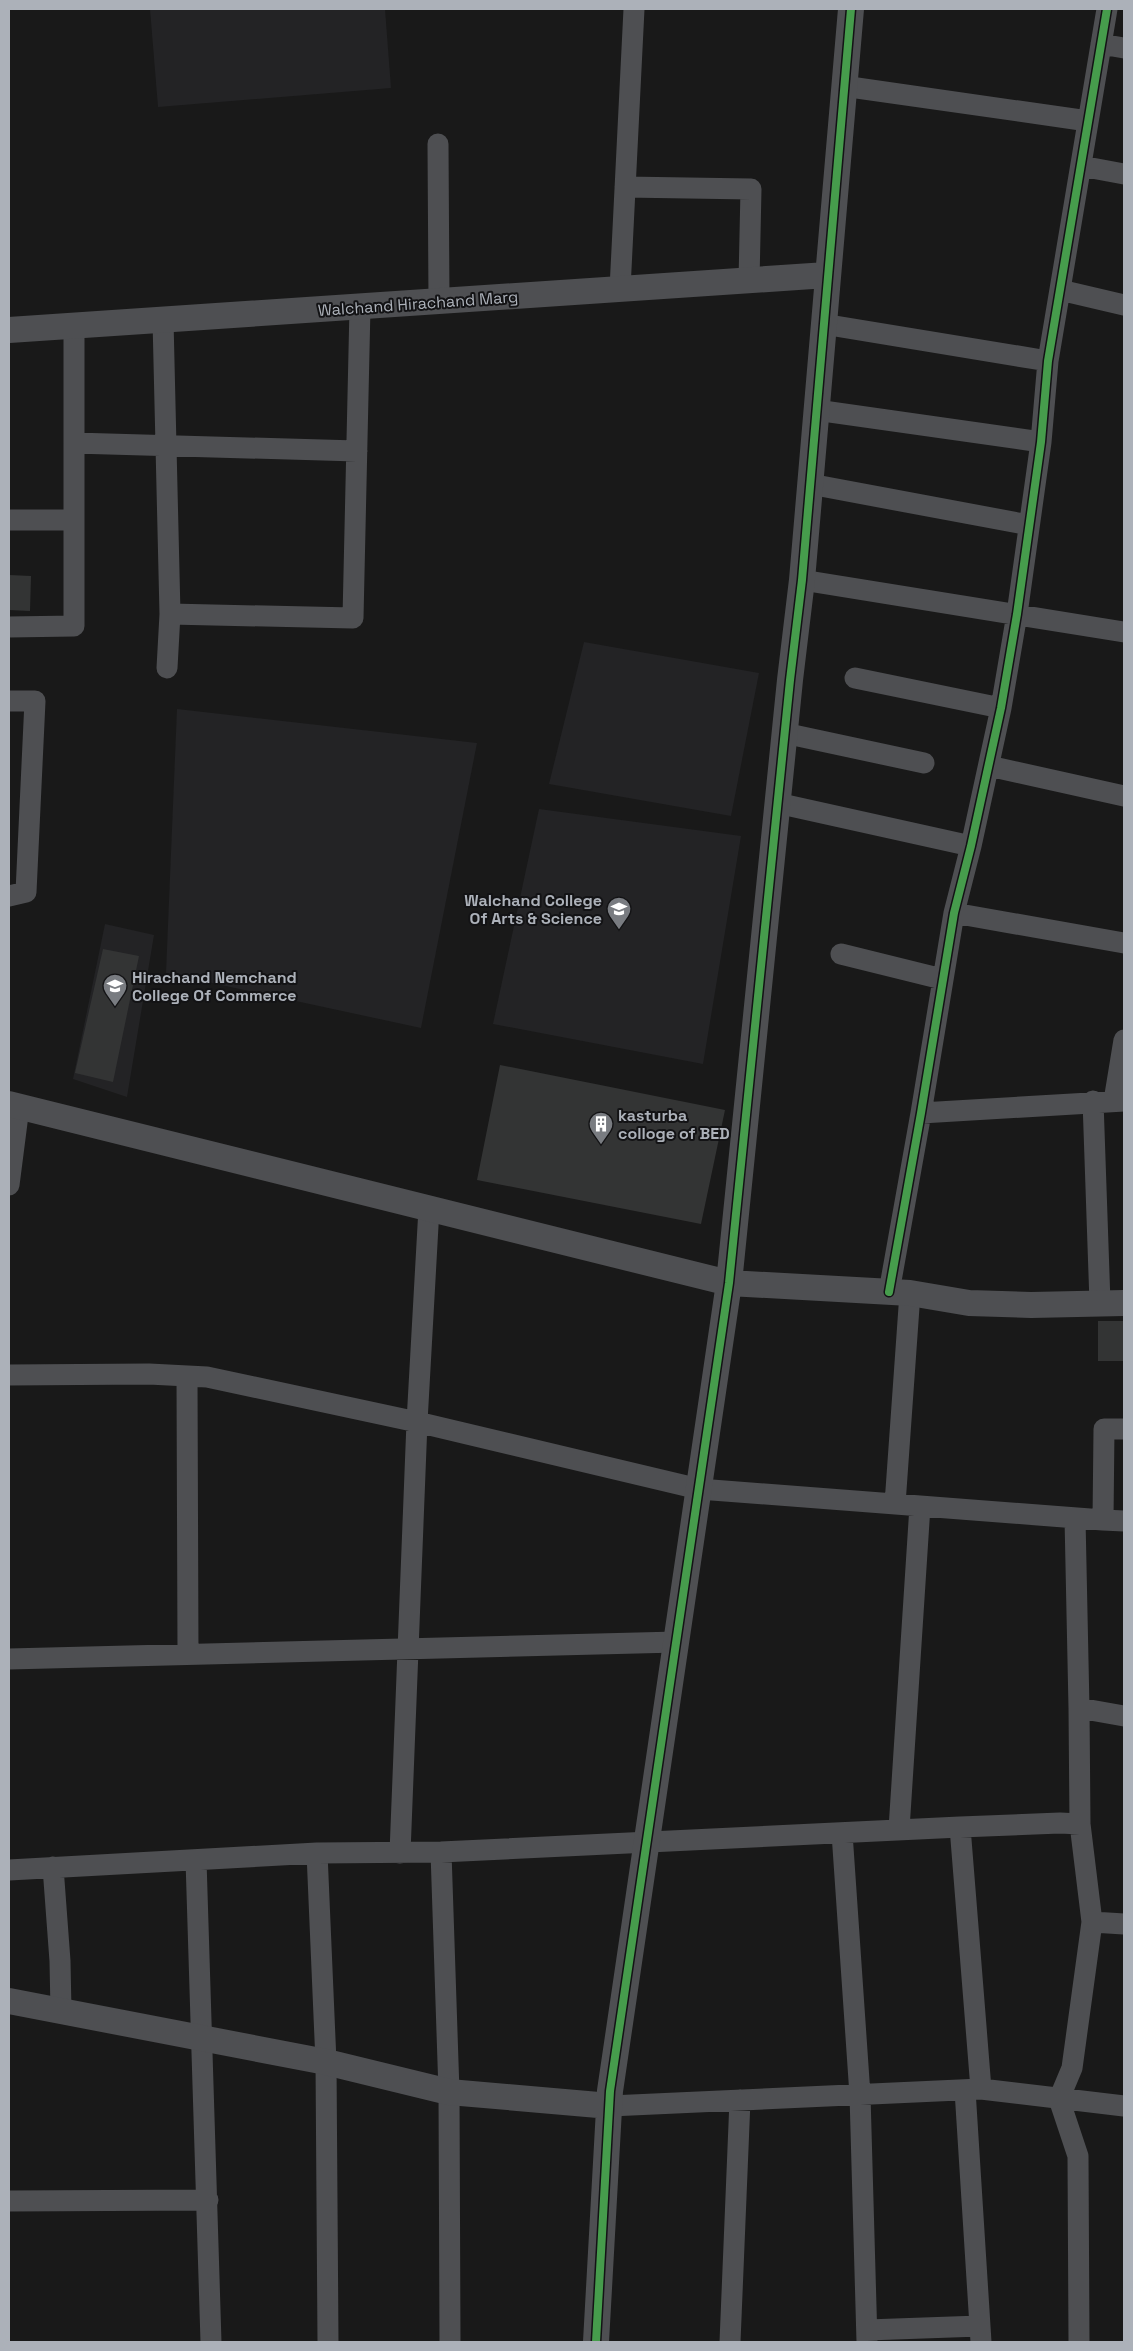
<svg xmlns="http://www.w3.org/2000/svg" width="1133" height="2351" font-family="'Space Grotesk',sans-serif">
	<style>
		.built { fill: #232325 }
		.building { fill: #333434 }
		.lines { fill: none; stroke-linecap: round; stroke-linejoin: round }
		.minor { stroke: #4e4f52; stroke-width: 21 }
		.tertiary { stroke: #4e4f52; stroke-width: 26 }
		.cycleway-casing { stroke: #131315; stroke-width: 11 }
		.cycleway { stroke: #469c4c; stroke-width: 8 }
		.labels { text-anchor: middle; stroke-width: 4; stroke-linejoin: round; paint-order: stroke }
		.street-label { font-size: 16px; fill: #acb1b9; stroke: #131315 }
		.poi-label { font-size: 16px; font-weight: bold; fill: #acb1b9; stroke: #131315; text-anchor: start }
	</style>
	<rect width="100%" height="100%" fill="#191919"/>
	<path class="built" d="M150,9H385L391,88L158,107Z
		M584,642L759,673L731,816L549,784Z
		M177,709L477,743L421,1028L166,973Z
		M539,809L741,836L703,1064L493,1024Z
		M105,924L154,935L127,1097L73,1079Z"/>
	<path class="building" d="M9,575L31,576L30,611L9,610Z
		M103,949L139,956L113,1082L75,1073Z
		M500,1065L725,1110L701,1224L477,1180Z
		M1098,1321H1124V1361H1098Z"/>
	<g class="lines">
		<path class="minor" d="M1101,44L1124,48
			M843,86L1088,121
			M438,144L439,301
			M1081,166L1124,174
			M625,187L751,189L749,281
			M620,289L634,9
			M1060,290L1124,305
			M163,320L170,614L353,618L360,307
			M823,324L1048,361
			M816,410L1041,442
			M74,443L357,451
			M810,484L1029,525
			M9,520H74
			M802,580L1124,632
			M9,627L74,626V326
			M167,668L170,614
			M855,678L1001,708
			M9,701H35L26,892L9,896
			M784,733L924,763
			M989,766L1124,796
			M777,803L971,846
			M954,913L1124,943
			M841,954L942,979
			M1093,1101L1100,1303
			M1114,1101L1124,1040
			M921,1113L1124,1101
			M9,1185L19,1107
			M889,1292L921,1113L954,913L971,846L1001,708L1017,614L1041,442L1048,361L1107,9
			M9,1375L149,1374L207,1377L417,1422L699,1489L1103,1520L1104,1429H1124
			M187,1376L188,1654
			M895,1504L910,1293
			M1075,1518L1079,1708
			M1103,1520L1124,1521
			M9,1659L677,1642
			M960,1827L1060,1823L1080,1824
			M899,1829L920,1506
			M842,1833L860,2095L867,2342
			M441,1852L449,2092L450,2342
			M317,1853L326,2062L328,2342
			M400,1853L417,1422L429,1208
			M196,1860L211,2342
			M53,1867L60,1961L61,2011
			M9,1870L317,1853L441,1852L960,1827L981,2089
			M1092,1922L1124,1924
			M965,2090L981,2342
			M610,2106L981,2089L1124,2106
			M9,2201L208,2200
			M867,2330L980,2326
			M730,2342L740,2100
			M1079,2342L1078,2156L1059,2099L1072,2068L1092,1922L1080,1824L1079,1708L1124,1716"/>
		<path class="tertiary" d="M9,330L827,275
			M9,1104L729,1283L910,1293L969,1303L1031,1305L1124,1303
			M9,2001L326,2062L449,2092L610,2106
			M596,2342L610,2091L729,1283L790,680L802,580L851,9"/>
		<defs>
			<path id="cycleway" d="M889,1292L921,1113L954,913L971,846L1001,708L1017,614L1041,442L1048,361L1107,9
				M596,2342L610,2091L729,1283L790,680L802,580L851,9"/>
		</defs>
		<use href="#cycleway" class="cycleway-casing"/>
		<use href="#cycleway" class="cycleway"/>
	</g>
	<defs>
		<symbol id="university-pin" viewBox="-11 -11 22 30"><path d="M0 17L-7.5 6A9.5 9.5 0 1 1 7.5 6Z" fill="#797c81" stroke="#131315"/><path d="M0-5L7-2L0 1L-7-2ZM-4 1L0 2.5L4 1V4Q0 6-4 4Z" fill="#fff"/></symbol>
		<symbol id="building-pin" viewBox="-11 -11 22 30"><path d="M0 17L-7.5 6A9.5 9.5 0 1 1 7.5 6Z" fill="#797c81" stroke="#131315"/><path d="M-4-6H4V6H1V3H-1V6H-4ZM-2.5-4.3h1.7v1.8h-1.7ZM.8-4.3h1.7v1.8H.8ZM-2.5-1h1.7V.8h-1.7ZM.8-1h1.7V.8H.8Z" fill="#fff"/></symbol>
	</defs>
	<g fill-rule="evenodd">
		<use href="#university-pin" x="605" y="895" width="28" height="38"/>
		<use href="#university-pin" x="101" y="972" width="28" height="38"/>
		<use href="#building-pin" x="587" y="1110" width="28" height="38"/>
	</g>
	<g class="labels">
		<g class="street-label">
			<text transform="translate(418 303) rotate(-4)" y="6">Walchand Hirachand Marg</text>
		</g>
		<g class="poi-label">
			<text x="602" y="906" text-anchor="end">Walchand College<tspan x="602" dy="18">Of Arts &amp; Science</tspan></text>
			<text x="132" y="983">Hirachand Nemchand<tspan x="132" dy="18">College Of Commerce</tspan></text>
			<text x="618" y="1121">kasturba<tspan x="618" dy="18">colloge of BED</tspan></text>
		</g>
	</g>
	<rect width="1133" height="2351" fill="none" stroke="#acb1b9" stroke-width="20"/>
</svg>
